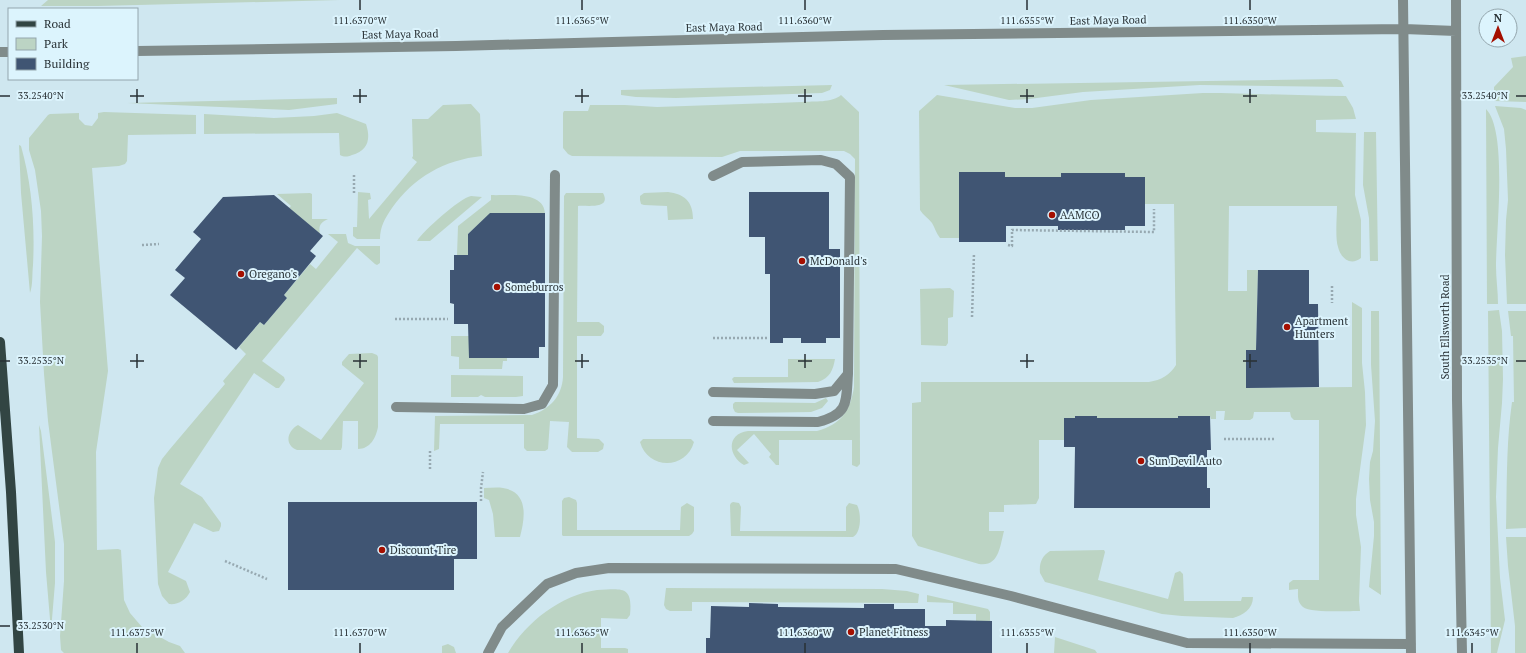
<svg xmlns="http://www.w3.org/2000/svg" width="1526" height="653" font-family="'PT Serif',serif">
	<style>
		.green { fill: #bcd4c4 }
		.building { fill: #405573 }
		.lines { fill: none; stroke-linecap: round; stroke-linejoin: round }
		.path { stroke: #97a9b1; stroke-width: 2.5; stroke-dasharray: 2 2; stroke-linecap: butt }
		.minor { stroke: #808b8a; stroke-width: 10 }
		.major { stroke: #324543; stroke-width: 10 }
		.ticks { fill: none; stroke: #283135; stroke-width: 1.5 }
		.poi-dot { fill: #a40f00; stroke: #dcf4fd; stroke-width: 1.5 }
		.labels { text-anchor: middle; stroke-width: 4; stroke-linejoin: round; paint-order: stroke }
		.street-label { font-size: 11px; fill: #283135; stroke: #dcf4fd }
		.poi-label { font-size: 11px; fill: #283135; stroke: #dcf4fd; text-anchor: start }
		.ticks-label { font-size: 10px; text-anchor: middle; fill: #283135; stroke: #dcf4fd; stroke-width: 4; stroke-linejoin: round; paint-order: stroke }
	</style>
	<rect width="100%" height="100%" fill="#cfe7f0"/>
	<path class="green" d="M48,0H340L98,6H41Z
		M1526,56V102L1494,101V87L1513,67L1511,58Z
		M1337,79L1341,81L1344,87L1200,85L1083,92L1029,99L1009,100L944,85Z
		M832,85L830,90L822,93L676,98L636,97L621,95V90Z
		M1203,93C1251,93 1298,96 1346,96L1353,108L1356,119L1316,120V132L1356,133L1355,195L1361,220V258C1351,266 1341,259 1338,247C1335,238 1337,216 1337,206H1229L1228,291H1247V270H1258L1256,350H1246V388L1352,387V302L1362,308V363L1365,392L1366,425L1356,499V515L1361,547L1359,601L1360,611C1348,611 1310,613 1303,607C1297,602 1298,596 1298,589L1289,590V583L1293,580H1319V420H1294L1291,417L1290,412H1254L1253,418L1250,420H1224L1225,411H1216V419H1211L1210,416H1178V418H1097V416H1075V418H1064V440H1039V498L1036,504L1004,505V512H989V531H1004C1000,546 999,567 979,564L918,546L912,536V403L921,402V382H1149C1161,380 1170,375 1176,365L1174,204H1145V177H1125L1124,173H1062L1061,177H1005V172H959V238H940C936,233 935,228 932,223C928,218 923,215 920,210L919,111L937,95L1015,108H1032L1091,100Z
		M841,95L859,112L860,464L857,467L852,465V440H779V465H776L769,457L771,454L754,434L737,450L749,463L744,465C728,456 726,434 748,431H817C841,424 850,412 854,387L855,159L850,154L844,151H740L722,157L572,156L568,154L563,148V113L564,111H588L590,105H625L657,107L802,102C814,101 832,103 841,95Z
		M337,98V104L289,110L127,103Z
		M471,104L480,114L482,156C444,160 414,177 392,208C385,218 380,227 380,239H357L353,236V227H357L358,192L370,193L371,199L368,200L369,219L417,162L412,158L413,156L412,119H428L443,105Z
		M1495,106L1521,108L1526,110V304H1507L1505,255L1506,220L1508,200L1506,149L1504,129Z
		M1486,109C1508,131 1496,233 1496,266C1496,279 1498,291 1498,304H1487Z
		M104,112L196,115V134L128,135L127,161L125,164L119,166L92,168L108,371L96,452L97,550L118,549L121,550L124,600L130,613L142,627L169,642L180,646L185,653H64L61,650L60,636L64,581V544L48,421L44,374L40,302L42,236L41,211L35,170L29,150V138L48,115L50,114L79,113V119L85,125L92,126L98,118V113Z
		M337,113L366,124C371,139 368,151 352,155C347,157 344,157 340,155L339,133L204,134V114L274,118L314,116Z
		M1364,132H1376L1378,261H1370L1369,218L1363,185Z
		M19,145L21,146C32,185 35,225 33,265C32,274 33,285 30,293L21,193Z
		M668,192C684,194 693,201 693,219L668,220L667,206L644,205L641,204L640,200V196L644,193Z
		M310,193L312,194V219H328C321,222 318,226 320,234L289,208L291,206L277,194Z
		M566,193H603C612,210 586,205 578,206L577,322H599L604,326V332L601,336H577V438L599,439L604,444L603,449L598,452H572L567,447L569,422L550,421L548,449L545,451H527L524,448V424H440L439,449L434,451L435,416L532,415C550,409 562,396 563,377L564,196Z
		M491,195C507,196 543,190 545,213L490,214L468,234V255H457L458,226L491,200Z
		M471,196L482,197L430,241H417C423,231 460,198 471,196Z
		M328,234H346L348,243L355,246H380V263L377,265L375,264L357,248L262,361L284,377L285,380L279,388H276L254,373L180,484L202,497L221,523V526L219,531L213,532L194,523L168,572L186,581L190,592C186,600 178,605 169,604L162,596L158,584L154,498L158,468L162,459L170,449L225,384L223,381L246,354L239,347L260,322L264,325L287,298L284,295L310,264L316,269L338,242Z
		M950,288L954,291L953,317L948,318V343L946,346L921,345L920,289Z
		M1499,310L1502,331L1503,379L1502,403L1498,448L1496,497L1500,578L1505,620L1497,653H1491L1488,311Z
		M1371,311H1379L1381,595L1369,587L1374,536V522L1370,500L1369,479L1370,462L1373,451L1375,421L1371,365Z
		M1508,311H1526V528L1506,529C1507,486 1506,444 1512,402H1514L1513,336H1511Z
		M451,336H469V358H507V361H503L502,369H459V357L451,356Z
		M372,353L377,355L378,357V427C376,438 370,449 358,449V421H343L342,447L341,450H297C284,445 287,431 298,425L321,440L364,383L342,365V362L349,354Z
		M788,359H835C833,370 830,378 818,382L734,383L732,379L734,377H788Z
		M451,375L523,376V396L516,397H485L481,395L478,397H451Z
		M826,398L828,401L822,408L811,412L738,413L735,412L733,408V404L735,402L815,403Z
		M39,425L41,431L55,542V583L51,631L46,572Z
		M643,439H691L694,442C686,470 648,470 640,442Z
		M484,488C490,488 497,487 503,488C529,492 525,518 520,537H495L493,514L489,500L484,498Z
		M569,497L576,500L577,503V530H680L681,507L687,503L694,507V531L692,534L689,536H563L562,535V501L564,498Z
		M733,502L739,503L741,507L740,531H846V507L849,503L857,505C861,512 862,532 853,537L731,536L730,505L731,503Z
		M1506,537H1526V653H1515V626L1508,566Z
		M1104,550L1105,552L1098,580L1168,599L1175,573L1180,571L1183,574L1184,601H1241L1242,597H1253C1253,609 1243,615 1233,618L1182,616L1162,614L1049,583L1045,582L1040,573C1039,563 1042,556 1050,551Z
		M666,588L882,589L907,591L919,594L918,603L692,602V611H670L666,609L664,605Z
		M597,590C622,589 633,585 630,615L627,619L601,618V648H625L628,649V653H508C526,622 561,595 597,590Z
		M927,595L988,609L990,612V621H976V614H953V603L927,602Z
		M1055,637L1095,650L1097,653H1054Z
		M448,644L454,647L456,653H442V646Z"/>
	<path class="building" d="M959,172H1005V177H1061V173H1125V177H1145V226H1125V230H1058V226H1006V242H959Z
		M749,192H829V249H840V338H826V343H801V338H783V343H770V274H765V237H749Z
		M274,195L323,236L310,251L316,256L284,295L287,298L264,325L260,322L236,350L170,295L185,278L175,270L201,239L193,232L223,197Z
		M490,213H545V347H539V358H469L468,324H454V304L450,303V270H454V255H468V234Z
		M1258,270H1309V304H1318L1319,387L1246,388V350H1256Z
		M1075,416H1097V418H1178V416H1210L1211,450H1207V488H1210V508H1074L1075,447H1064V418H1075Z
		M288,502H477V559H454V590H288Z
		M749,603L778,604V607L864,608V604H894V609H925V626H946V620L992,621V653H706V638H710L711,606L749,607Z"/>
	<g class="lines">
		<path class="path" d="M354,175V193
			M142,245L159,244
			M1008,245L1012,246V230L1154,232V209
			M1332,286V303
			M972,317L974,253
			M395,319H448
			M713,338H769
			M1224,439H1274
			M430,451V471
			M481,501V488L483,472
			M225,561L267,579"/>
		<path class="minor" d="M1403,0L1411,653
			M1456,0L1457,400L1462,653
			M137,51L456,46L883,35L1404,29L1456,31
			M0,52H9
			M713,176L742,162L821,160L836,164L850,177L848,374C846,402 849,414 818,422L713,421
			M713,392L815,394L834,391L848,374
			M396,407L524,409L542,404L553,385L555,175
			M488,653L502,627L547,584L576,573L609,568L896,569L1011,596L1187,643L1411,644"/>
		<path class="major" d="M0,342L11,492L19,653"/>
	</g>
	<path class="ticks" d="M360,0V10M582,0V10M805,0V10M1027,0V10M1250,0V10M137,89V103M360,89V103M582,89V103M805,89V103M1027,89V103M1250,89V103M0,96H10M130,96H144M353,96H367M575,96H589M798,96H812M1020,96H1034M1243,96H1257M1516,96H1526M137,354V368M360,354V368M582,354V368M805,354V368M1027,354V368M1250,354V368M0,361H10M130,361H144M353,361H367M575,361H589M798,361H812M1020,361H1034M1243,361H1257M1516,361H1526M0,626H10M137,643V653M360,643V653M582,643V653M805,643V653M1027,643V653M1250,643V653M1472,643V653"/>
	<g class="poi-dot">
		<circle cx="1052" cy="215" r="4"/>
		<circle cx="802" cy="261" r="4"/>
		<circle cx="241" cy="274" r="4"/>
		<circle cx="497" cy="287" r="4"/>
		<circle cx="1287" cy="327" r="4"/>
		<circle cx="1141" cy="461" r="4"/>
		<circle cx="382" cy="550" r="4"/>
		<circle cx="851" cy="632" r="4"/>
	</g>
	<g class="labels">
		<g class="street-label">
			<text transform="translate(1108 20) rotate(-1)" y="4">East Maya Road</text>
			<text transform="translate(724 27) rotate(-1)" y="4">East Maya Road</text>
			<text transform="translate(400 34) rotate(-1)" y="4">East Maya Road</text>
			<text transform="translate(1445 327) rotate(-90)" y="4">South Ellsworth Road</text>
		</g>
		<g class="poi-label">
			<text x="1060" y="219">AAMCO</text>
			<text x="810" y="265">McDonald's</text>
			<text x="249" y="278">Oregano's</text>
			<text x="505" y="291">Someburros</text>
			<text x="1295" y="325">Apartment<tspan x="1295" dy="13">Hunters</tspan></text>
			<text x="1149" y="465">Sun Devil Auto</text>
			<text x="390" y="554">Discount Tire</text>
			<text x="859" y="636">Planet Fitness</text>
		</g>
	</g>
	<g class="ticks-label">
		<text x="360" y="24">111.6370°W</text>
		<text x="582" y="24">111.6365°W</text>
		<text x="805" y="24">111.6360°W</text>
		<text x="1027" y="24">111.6355°W</text>
		<text x="1250" y="24">111.6350°W</text>
		<text x="41" y="99">33.2540°N</text>
		<text x="1485" y="99">33.2540°N</text>
		<text x="41" y="364">33.2535°N</text>
		<text x="1485" y="364">33.2535°N</text>
		<text x="41" y="629">33.2530°N</text>
		<text x="137" y="636">111.6375°W</text>
		<text x="360" y="636">111.6370°W</text>
		<text x="582" y="636">111.6365°W</text>
		<text x="805" y="636">111.6360°W</text>
		<text x="1027" y="636">111.6355°W</text>
		<text x="1250" y="636">111.6350°W</text>
		<text x="1472" y="636">111.6345°W</text>
	</g>
	<rect x="8" y="8" width="130" height="72" fill="#dcf4fd" stroke="#94a6ad"/>
	<rect x="16" y="21" width="20" height="6" fill="#324543" stroke="#94a6ad"/>
	<text x="44" y="28" font-size="12" fill="#283135">Road</text>
	<rect x="16" y="38" width="20" height="12" fill="#bcd4c4" stroke="#94a6ad"/>
	<text x="44" y="48" font-size="12" fill="#283135">Park</text>
	<rect x="16" y="58" width="20" height="12" fill="#405573" stroke="#94a6ad"/>
	<text x="44" y="68" font-size="12" fill="#283135">Building</text>
	<g transform="translate(1498 28)"><circle r="19" fill="#dcf4fd" stroke="#94a6ad"/>
	<path d="M0-3L7 15L0 10L-7 15Z" fill="#a40f00"/>
	<text y="-6" font-size="11" font-weight="bold" text-anchor="middle" fill="#283135">N</text>
	</g>
</svg>
